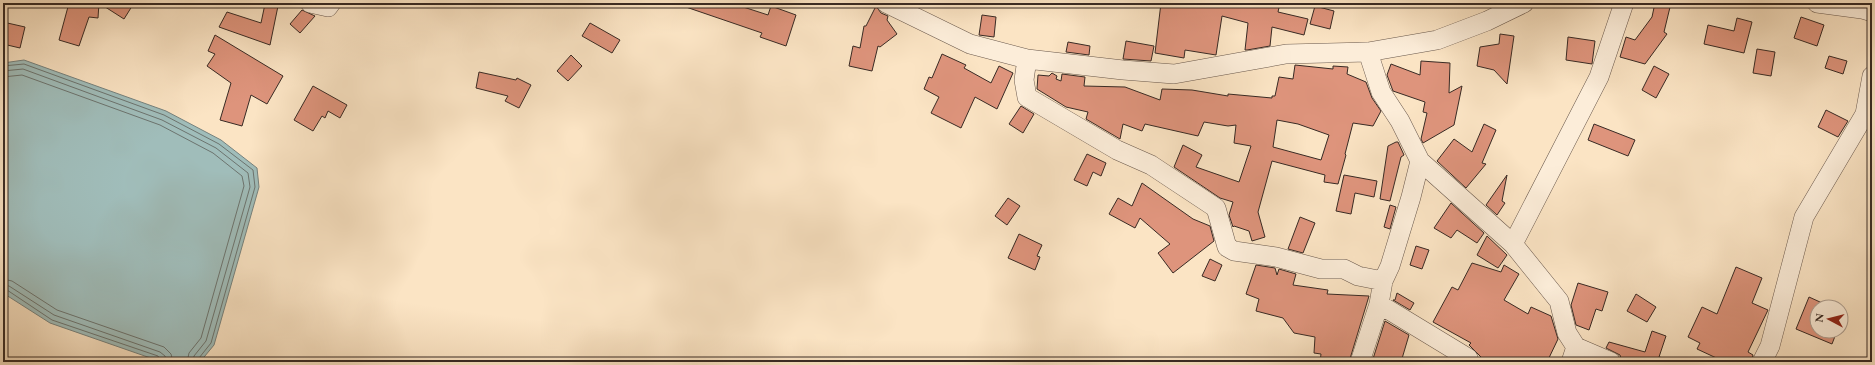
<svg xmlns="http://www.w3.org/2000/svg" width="1875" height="365" font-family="'EB Garamond',serif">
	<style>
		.water { fill: #a0bdba; stroke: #76827e }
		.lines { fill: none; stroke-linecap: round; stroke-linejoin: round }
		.shore { stroke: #6c746f; stroke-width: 1 }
		.building { fill: #de947c; stroke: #382a24; fill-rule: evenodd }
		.minor-casing { stroke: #69584c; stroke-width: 20 }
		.minor { stroke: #fcedd9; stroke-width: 19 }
	</style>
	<rect width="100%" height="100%" fill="#fbe4c4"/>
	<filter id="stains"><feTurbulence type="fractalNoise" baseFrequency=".005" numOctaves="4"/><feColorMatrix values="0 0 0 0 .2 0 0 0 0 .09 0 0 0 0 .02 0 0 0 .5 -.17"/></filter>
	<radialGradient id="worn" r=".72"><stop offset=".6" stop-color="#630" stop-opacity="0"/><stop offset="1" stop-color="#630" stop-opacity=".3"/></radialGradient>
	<path class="water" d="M24,60L166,111L221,140L257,168L259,187L214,345L200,362H162L50,323L3,293V63Z"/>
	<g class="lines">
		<path class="shore" d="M3,66L24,64L164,115L219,144L253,170L255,187L211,343L199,358L198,362
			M3,71L23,69L162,120L216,148L248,173L250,187L206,341L194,356L193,362
			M3,77L22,75L160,125L213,153L242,176L244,186L201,338L189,353L187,362
			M3,279L12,281L57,310L164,347L171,354L173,362
			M3,285L9,286L54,315L160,352L165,356L167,362
			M3,290H7L52,320L158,356L161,362"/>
	</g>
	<path class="building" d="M69,3H134L124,19L99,3L98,18L89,17L79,46L59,40Z
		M683,3H731L768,15L771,6L796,15L786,46L760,37L762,33L683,6Z
		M1161,3H1280L1278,12L1308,19L1304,35L1272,27L1270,46L1247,50H1245L1248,23L1222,16L1216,55L1185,50L1184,58L1155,53Z
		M1655,3H1671L1664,32L1667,34L1645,64L1620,57L1626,37L1635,40L1652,17Z
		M265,4L278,6L270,45L219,27L227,12L261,23Z
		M876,6L881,13L888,16L887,20L897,34L880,47L878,46L872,71L849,66L853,46L860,48L864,26H866Z
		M1315,6L1334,11L1330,29L1310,24Z
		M302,10L315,16L300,33L290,24Z
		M982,15L996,17L994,37L979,35Z
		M1801,17L1824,25L1817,46L1794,38Z
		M1737,18L1752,22L1744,53L1704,44L1708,25L1734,31Z
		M3,22L25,27L20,48L3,44Z
		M590,23L620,40L612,53L582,36Z
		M1500,34L1514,36L1507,84L1494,70L1477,66L1480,47L1499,44Z
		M215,35L283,76L267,104L251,95L242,126L220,120L231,83L207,66L215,54L208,51Z
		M1568,37L1595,41L1592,64L1566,60Z
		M1126,41L1154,46L1151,61L1123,59Z
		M1068,42L1090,46L1089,55L1066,52Z
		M1757,49L1775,52L1771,76L1753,73Z
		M942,54L966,65L964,68L991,83L999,66L1013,73L997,109L975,97L961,128L931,113L939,97L924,89L929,77L932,78Z
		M571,55L582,66L568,81L557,71Z
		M1829,56L1847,61L1843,74L1825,68Z
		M1421,61L1450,63L1449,93L1462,86L1454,125L1423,143L1421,139L1427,113L1423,112L1425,102L1393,91L1387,75L1391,64L1420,75Z
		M1295,65L1333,69V66L1348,67L1347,74L1366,82L1372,98L1381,111L1373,126L1353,123L1345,154L1346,155L1338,184L1324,182L1325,175L1272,161L1258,212L1265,237L1252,241L1249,231L1234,226L1233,227L1229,215L1233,202L1220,198L1174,167L1183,145L1202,155L1196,167L1239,182L1251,146L1234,143L1236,125L1228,126L1204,122L1198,136L1145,124L1142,131L1123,124L1120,139L1086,119L1088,112L1066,107L1037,89L1038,75L1049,76L1052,73L1057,76L1056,79L1061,81L1062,74L1085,77L1084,86L1125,87L1160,100L1162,89L1192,90L1228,96V94L1272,98V96H1275L1279,77L1293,79ZM1277,120L1298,124L1329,135L1321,160L1273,147Z
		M1654,66L1669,74L1656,98L1642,90Z
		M479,72L516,80L517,78L531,85L519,108L505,101L508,96L476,88Z
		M313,86L347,105L340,118L328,111L325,118L322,116L313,131L294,120Z
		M1021,106L1034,114L1023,133L1009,124Z
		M1826,110L1848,121L1838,137L1818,127Z
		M1484,124L1496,130L1482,163L1486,164L1466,188L1437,161L1454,139L1472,152Z
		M1594,124L1635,140L1628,156L1588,140Z
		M1396,142H1398L1404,155L1401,157L1390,201L1380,199L1388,146Z
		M1087,154L1106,163L1101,176L1093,172L1087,186L1074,180Z
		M1344,175L1377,181L1374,197L1355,193L1351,214L1336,211Z
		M1507,175L1502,201L1505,203L1497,215L1486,205Z
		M1142,183L1193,219L1210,226L1214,241L1173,273L1158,253L1170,244L1140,218L1135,228L1109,214L1118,198L1132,206Z
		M1008,198L1020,206L1007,225L995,216Z
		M1451,203L1484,233L1477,243L1457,230L1451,238L1434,228Z
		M1390,205L1396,207L1390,229L1384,227Z
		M1300,217L1315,223L1303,253L1288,249Z
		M1019,234L1042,245L1037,256L1040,257L1035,270L1008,258Z
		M1487,236L1507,255L1498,268L1477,255Z
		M1416,246L1429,250L1422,269L1410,265Z
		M1210,259L1222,265L1215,281L1202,276Z
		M1472,263L1501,272L1504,265L1519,274L1504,300L1528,314L1531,307L1551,316L1558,339L1547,362H1486L1469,345L1471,343L1433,322L1452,287L1458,290Z
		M1256,265L1275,268L1277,275L1279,269L1296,274L1293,285L1328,290L1327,294L1369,296L1349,362H1320L1321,354L1314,353L1315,337L1294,333L1283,318L1256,311L1259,299L1246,294Z
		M1736,267L1762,278L1752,303L1768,310L1748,352L1753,355L1751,362H1725L1697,349L1700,343L1688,337L1702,307L1717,314Z
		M1578,283L1608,292L1602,311L1596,309L1589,330L1576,325L1571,305Z
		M1397,293L1414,303L1410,310L1393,300H1395Z
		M1636,294L1656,307L1647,322L1627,311Z
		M1809,297L1831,307H1817V331H1837L1832,344L1796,329Z
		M1385,321L1409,335L1401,362H1372Z
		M1652,331L1666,336L1659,357L1668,359L1667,362H1622L1620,355L1606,348L1609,342L1645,352Z"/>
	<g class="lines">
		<defs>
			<path id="minor" d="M310,3L328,7L331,3
				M886,3L970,44L1027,59L1123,70L1174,74L1286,54L1368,52L1437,40L1487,21L1524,3
				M1817,3L1862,9L1872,12
				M1368,52L1381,92L1400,121L1420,161L1513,244L1559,301L1567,333L1576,347L1571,362
				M1027,59L1024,80L1027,97L1117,150L1151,165L1216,208L1227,247L1234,251L1276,257L1321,269H1344L1358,276L1383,281
				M1513,244L1599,77L1624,3
				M1379,304L1468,358V362
				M1576,347L1611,362
				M1360,362L1379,304L1383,281L1390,266L1411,197L1420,161
				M1762,362L1770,346L1804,217L1865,114L1872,76"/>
		</defs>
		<use href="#minor" class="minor-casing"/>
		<use href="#minor" class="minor"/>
	</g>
	<rect width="1875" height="365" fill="none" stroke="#fbe4c4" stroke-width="16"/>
	<rect x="4" y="4" width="1867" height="357" fill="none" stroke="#382a24" stroke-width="2"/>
	<rect x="8" y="8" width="1859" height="349" fill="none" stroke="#382a24"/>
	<g transform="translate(1829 319) rotate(277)"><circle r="19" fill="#fcedd9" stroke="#ae9f91"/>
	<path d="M0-3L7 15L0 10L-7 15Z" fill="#8f2418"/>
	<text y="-6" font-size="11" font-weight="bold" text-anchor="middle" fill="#382a24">N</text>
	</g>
	<rect width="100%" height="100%" filter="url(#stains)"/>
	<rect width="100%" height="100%" fill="url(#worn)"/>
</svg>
